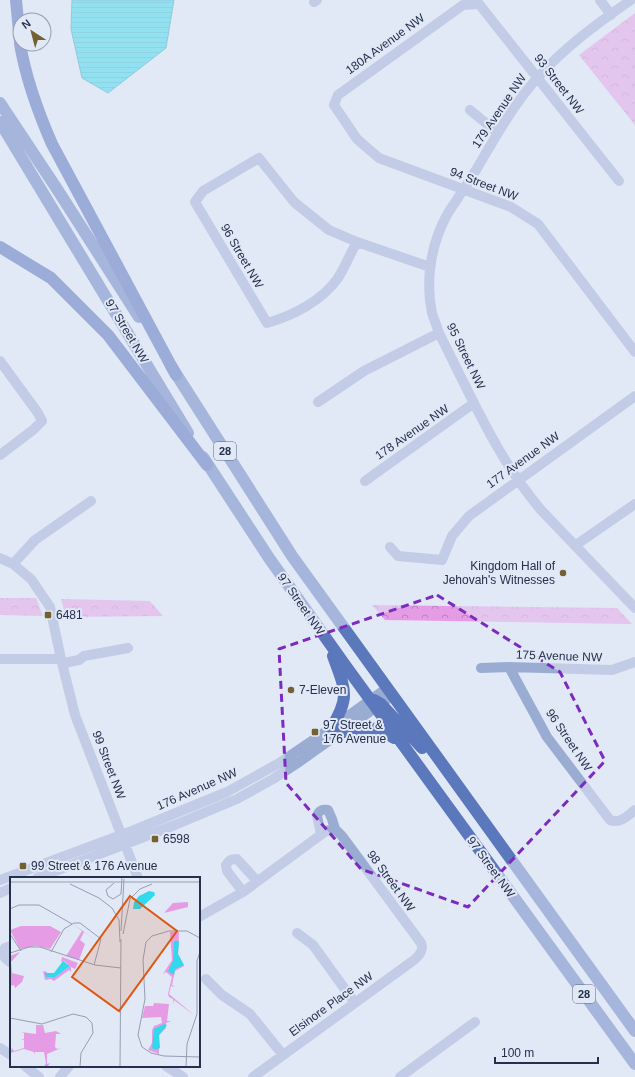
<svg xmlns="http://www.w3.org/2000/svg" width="635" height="1077" font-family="Helvetica,sans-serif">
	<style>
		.park { fill: url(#park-crowns) }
		.water { fill: url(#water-rules); stroke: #2da6bc }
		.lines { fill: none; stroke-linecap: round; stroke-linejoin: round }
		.minor { stroke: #9bacd3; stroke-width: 10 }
		.major { stroke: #5c78bd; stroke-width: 12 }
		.highway { stroke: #4664b4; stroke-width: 12 }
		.marked { fill: none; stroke: #7b2cbf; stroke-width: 3; stroke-dasharray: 8 5; stroke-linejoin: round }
		.poi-dot { fill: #756130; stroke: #e1e8f6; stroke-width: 1.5 }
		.labels { text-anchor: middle; stroke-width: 4; stroke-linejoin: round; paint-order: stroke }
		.shield { fill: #e1e8f6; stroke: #5d677f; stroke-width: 1 }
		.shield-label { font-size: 11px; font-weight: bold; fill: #25304c }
		.street-label { font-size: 12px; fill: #25304c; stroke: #e1e8f6 }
		.poi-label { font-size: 12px; fill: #25304c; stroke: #e1e8f6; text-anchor: start }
		.inset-road { fill: none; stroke: #969eb2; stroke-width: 1 }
		.view { fill: #de570f; fill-opacity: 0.15; stroke: #de570f; stroke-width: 2 }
		.inset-edge { fill: none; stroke: #25304c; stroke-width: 2 }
	</style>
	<defs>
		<pattern id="park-crowns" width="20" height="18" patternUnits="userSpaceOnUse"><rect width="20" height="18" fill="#e59ce5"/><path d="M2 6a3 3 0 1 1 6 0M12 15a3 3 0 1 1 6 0" fill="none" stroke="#b980bc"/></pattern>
		<pattern id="water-rules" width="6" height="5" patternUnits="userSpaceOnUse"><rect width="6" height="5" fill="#30d9ec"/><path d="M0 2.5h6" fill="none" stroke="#2abbcc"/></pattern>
	</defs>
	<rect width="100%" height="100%" fill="#e1e8f6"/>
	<path class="park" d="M635,13V125L579,55Z
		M0,598H36L43,616L0,615Z
		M61,599L150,601L163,616L66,617Z
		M372,605L617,608L632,624L385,620Z"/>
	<path class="water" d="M72,0H174L166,48L108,93L82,78L71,29Z"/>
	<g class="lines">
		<path class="minor" d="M600,0L611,15
			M631,0C598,23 565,47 538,77C513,105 495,138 476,170C467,185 457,199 448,213C431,243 425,280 432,313C434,320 437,326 439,333C470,394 497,458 541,510L635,608
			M314,2L317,0
			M470,110L498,133
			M619,181L479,4L463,5L338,95L334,105L357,139L379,158L511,207L538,224L635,352
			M357,242C350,254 345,267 338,278C322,301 292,316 267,323L195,202L203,191L259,158L294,202L329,230L357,242L430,267
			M0,361L38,413L42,421L33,430L0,455
			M318,402L364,371L439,333
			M365,481L474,403
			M576,545L635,504
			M390,547L398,556L442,560L452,536L469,516L635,396
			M0,558L13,564L31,579L50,607L61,659L75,715L138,878
			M13,564L35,540L91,501
			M0,659H61
			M61,659L64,663L79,660L84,656L128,648
			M509,667L547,737L610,820C620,824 627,816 635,810
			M481,668L509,667L612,670L635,662
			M321,834L317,816C319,810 322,809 328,810L332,819L335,829
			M37,878L175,825L237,799L273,779L299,762L392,696
			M0,880L132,831L227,792L281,762L331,728L387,688
			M243,892L227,871L226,865C229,860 231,859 237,859L257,881
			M0,893L11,888
			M199,917L243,892L326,831L335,829
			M297,933L313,945L355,1003
			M11,946L5,948V958L11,963
			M206,979L222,995L250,1014L283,1055
			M0,1048L11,1055
			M25,1066L39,1077
			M166,1066L183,1077
			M60,1077L69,1066
			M253,1077L414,960C420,955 424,950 421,943L342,836L335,829
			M400,1077L475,1022"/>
		<path class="major" d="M0,103L57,189L139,317
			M0,122L188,433
			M171,366L292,556L635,1031
			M203,457L269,558L345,665L635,1064
			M374,700L381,704L422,748
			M331,728C351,697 345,689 333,656
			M340,733C364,727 373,724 394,738"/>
		<path class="highway" d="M16,0L20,42
			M20,44C26,79 38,112 52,144L176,375
			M0,247L51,278L108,335L207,465"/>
	</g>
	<path d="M0 0H635V1077H0ZM437,595L560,672L605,761L468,907L361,869L286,783L279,649Z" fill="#e1e8f6" fill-opacity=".55" fill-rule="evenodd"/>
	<path class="marked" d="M437,595L560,672L605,761L468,907L361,869L286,783L279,649Z"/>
	<g class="poi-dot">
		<circle cx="563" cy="573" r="4"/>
		<rect x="44" y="611" width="8" height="8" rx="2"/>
		<circle cx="291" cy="690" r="4"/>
		<rect x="311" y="728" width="8" height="8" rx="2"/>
		<rect x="151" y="835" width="8" height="8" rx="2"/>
		<rect x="19" y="862" width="8" height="8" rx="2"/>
	</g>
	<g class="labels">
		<g class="shield">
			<rect x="214" y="442" width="22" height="18" rx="3"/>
			<rect x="573" y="985" width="22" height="18" rx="3"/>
		</g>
		<g class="shield-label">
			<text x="225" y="455">28</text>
			<text x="584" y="998">28</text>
		</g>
		<g class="street-label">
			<text transform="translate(385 44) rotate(-36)" y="4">180A Avenue NW</text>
			<text transform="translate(559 84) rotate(52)" y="4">93 Street NW</text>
			<text transform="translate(499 111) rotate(-56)" y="4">179 Avenue NW</text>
			<text transform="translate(484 184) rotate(21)" y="4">94 Street NW</text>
			<text transform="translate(242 256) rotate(60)" y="4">96 Street NW</text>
			<text transform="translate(127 331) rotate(59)" y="4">97 Street NW</text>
			<text transform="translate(466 356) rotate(64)" y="4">95 Street NW</text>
			<text transform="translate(412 432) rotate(-35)" y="4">178 Avenue NW</text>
			<text transform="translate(523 460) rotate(-36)" y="4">177 Avenue NW</text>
			<text transform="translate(301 604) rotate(55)" y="4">97 Street NW</text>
			<text transform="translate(559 656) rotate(2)" y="4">175 Avenue NW</text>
			<text transform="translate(569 740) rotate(56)" y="4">96 Street NW</text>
			<text transform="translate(109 765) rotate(69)" y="4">99 Street NW</text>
			<text transform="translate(197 789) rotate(-24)" y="4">176 Avenue NW</text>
			<text transform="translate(491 867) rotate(54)" y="4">97 Street NW</text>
			<text transform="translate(391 881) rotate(54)" y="4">98 Street NW</text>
			<text transform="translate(331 1004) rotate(-36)" y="4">Elsinore Place NW</text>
		</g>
		<g class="poi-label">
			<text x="555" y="570" text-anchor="end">Kingdom Hall of<tspan x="555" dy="14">Jehovah's Witnesses</tspan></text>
			<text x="56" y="619">6481</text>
			<text x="299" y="694">7-Eleven</text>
			<text x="323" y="729">97 Street &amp;<tspan x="323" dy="14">176 Avenue</tspan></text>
			<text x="163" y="843">6598</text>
			<text x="31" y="870">99 Street &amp; 176 Avenue</text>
		</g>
	</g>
	<g transform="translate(10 877)">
		<rect width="190" height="190" fill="#e1e8f6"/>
		<path d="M178,25V30L154,36L163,26ZM63,47L90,66L74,55L70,63L75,67L69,83L56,79L72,54ZM11,49H40L51,55L40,72L26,69L10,72L0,53ZM160,55H169L168,77L174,89L165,94L162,108L165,110L161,109L159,117L185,139L164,123L163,127V122L159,120L158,117L162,100L156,95L153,97L162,83ZM10,75L1,85L2,96L14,99L12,105L5,111L4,108L0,109V79ZM52,80L68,86L65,92L61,90V95L59,93L44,104L41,102L35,103L33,94L37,95L36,100L44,101L60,89L54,84L51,85ZM144,126L159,127L157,144H161L156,146V151L149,158V177L138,173L142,166V153L144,149L152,146L151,140L132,141L135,129H143ZM26,148H33L35,156L46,154L51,157H46L45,170L47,172L51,171L37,177V187L40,186L37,190H34L36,186L34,175H25L24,178V175L14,172L0,176L2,171L4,174L14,171V163H11L14,162V156L11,155L26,157Z" fill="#e59ce5"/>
		<path d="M19,163H24V166H33V173H24L23,168L20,167Z" fill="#e59ce5"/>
		<path d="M139,14L144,15L145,18L130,32H123L124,25L129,19ZM164,64H169L168,77L174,88L165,92L164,98L158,94L163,84ZM53,84L60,89L44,101L36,100L35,96H44ZM154,147L157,148L149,158L150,171L145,173L142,171L144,152Z" fill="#30d9ec"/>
		<path class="inset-road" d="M0,5H190M104,6L96,13L98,19L103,22L111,17L112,0M60,7L89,21L102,31L109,43L110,65M0,32L9,28H29L62,47M111,54L114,2M0,57L11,74M113,57L120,22L130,12L142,7M190,61L177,54H159L142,59L136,65L133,83L135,122L128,158L132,170L141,176L154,179L190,180M41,75L54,52L64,46H70L91,62L84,88M0,76L19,70H30L85,88L111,91M0,141L32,147L63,137L76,140L82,146L83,156L71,176L70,190M110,190L111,62M176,190L177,167L187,137V84L190,75"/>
		<path class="view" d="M120,19L167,54L109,134L62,100Z"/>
		<rect width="190" height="190" class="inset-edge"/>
	</g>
	<g transform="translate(32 32) rotate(324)"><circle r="19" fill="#e1e8f6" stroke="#969eb2"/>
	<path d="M0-3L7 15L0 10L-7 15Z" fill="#756130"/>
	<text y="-6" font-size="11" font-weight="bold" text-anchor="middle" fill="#25304c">N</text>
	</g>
	<path d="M495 1057v6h103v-6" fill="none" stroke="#25304c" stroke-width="2"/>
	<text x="501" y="1057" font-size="12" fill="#25304c" stroke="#e1e8f6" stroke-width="3" paint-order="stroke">100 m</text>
</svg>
